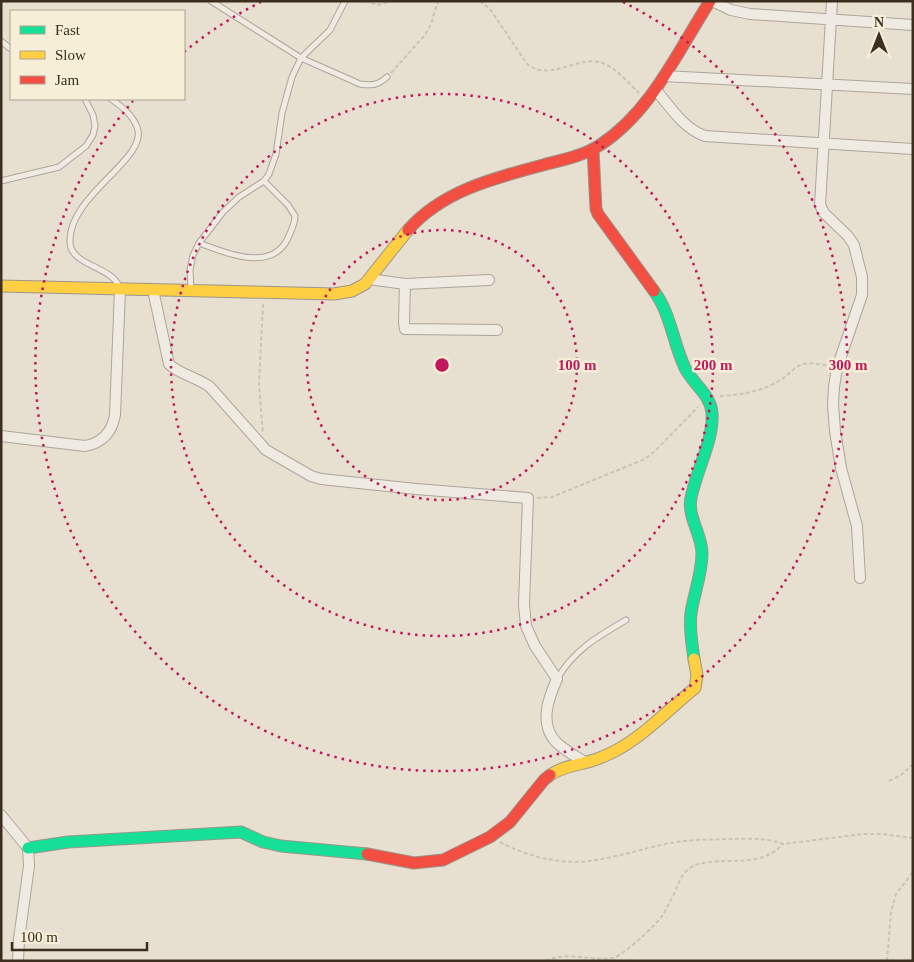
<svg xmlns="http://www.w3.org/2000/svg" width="914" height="962" font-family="'Times New Roman',serif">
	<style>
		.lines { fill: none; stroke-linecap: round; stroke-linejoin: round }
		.lane-casing { stroke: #ada599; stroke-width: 7 }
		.street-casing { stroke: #ada599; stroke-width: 12 }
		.fast-casing { stroke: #9c958a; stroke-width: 13 }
		.slow-casing { stroke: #9c958a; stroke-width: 13 }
		.jam-casing { stroke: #9c958a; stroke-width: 13 }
		.path { stroke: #c8c2b9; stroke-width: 2; stroke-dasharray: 4 2.5; stroke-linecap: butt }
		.lane { stroke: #efebe3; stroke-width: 5 }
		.street { stroke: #efebe3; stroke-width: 10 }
		.fast { stroke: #16e098; stroke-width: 11 }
		.slow { stroke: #ffcf43; stroke-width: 11 }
		.jam { stroke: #f24e42; stroke-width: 11 }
		.ring { fill: none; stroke: #c2185b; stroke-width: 2.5; stroke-dasharray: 2.5 5 }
		.centre { fill: #c2185b; stroke: #f7eed8; stroke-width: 2.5 }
		.ring-label { font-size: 15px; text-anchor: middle; font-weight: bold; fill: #c2185b; stroke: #f7eed8; stroke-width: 5; stroke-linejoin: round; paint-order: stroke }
	</style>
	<rect width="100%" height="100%" fill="#e7e0d1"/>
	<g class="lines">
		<defs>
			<path id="lane" d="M211,1L301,58L360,84C372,86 378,85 387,77
				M1,41L11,49
				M111,99C121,106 132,114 137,127C150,158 68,195 70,242C70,265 110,266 119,286
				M1,181L59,167L86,146L93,135L95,126L93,115L85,99
				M199,243C225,253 272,273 288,238C291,231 295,224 295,216L288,205L264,181
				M191,290L190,270L193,255L199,243L223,212L239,197L264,181L269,174L276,154L282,113L292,77L301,58L330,30L345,1
				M557,679C574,650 597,637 626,620"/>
			<path id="street" d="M712,1L731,10L750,14L913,25
				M832,1L820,205L824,213L848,236L854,245L862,277V295L837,368L834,387L833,405L835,431L841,468L857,526L860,578
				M664,76L913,89
				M656,90C670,107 684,129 705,136L913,149
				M369,279L405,284L489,280
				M405,284L404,323L405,329L497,330
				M153,290L169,364C177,373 198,378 210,387L266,450L311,476L321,479L416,489L528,498L524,604L526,626L535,646L557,679C548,699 539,724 556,742C564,750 575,756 585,762
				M1,436L85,446C102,443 112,432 115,415L120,290
				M1,815L28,848L29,866L19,939L18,961"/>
			<path id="fast" d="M654,291C671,314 673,343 685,368C693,384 711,395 712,413C714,440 696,471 691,498C687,516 702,535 702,553C702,574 694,593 691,613C689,628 692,644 694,659
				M28,848L68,842L241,832L263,842L281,846L367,854"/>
			<path id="slow" d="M1,286L334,294L352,291L365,284L408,230
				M550,775C563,766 579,765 594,760C601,758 609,754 615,751C644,736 670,708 695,688L697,675L694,659"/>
			<path id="jam" d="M593,150L596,209L598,214L654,291
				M408,230C442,191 494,178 543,165C562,160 583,156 600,145C651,112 678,51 710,1
				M367,854L414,863L443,860L490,837L510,822L544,780L550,775"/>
		</defs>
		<use href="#lane" class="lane-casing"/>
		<use href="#street" class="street-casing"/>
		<use href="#fast" class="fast-casing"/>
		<use href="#slow" class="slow-casing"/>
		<use href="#jam" class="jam-casing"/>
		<path class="path" d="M365,1L378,5L392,1
			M480,1L490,9L527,64C550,82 574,57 599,62C614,65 628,83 639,93
			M391,73L425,35L431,24L438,1
			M263,304L259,384L263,434
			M720,396C737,395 753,393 769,386C798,374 790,357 828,366
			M537,498L552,497L645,459L655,451L698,407
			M889,781L901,775L913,764
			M500,842C528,857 564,866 596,860C623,856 650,846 677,842C694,839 710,840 727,839C746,839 765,837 783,844L863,834H882L913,838
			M546,961C567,950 591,962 613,958C625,954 654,927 662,916C666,910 669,903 673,896C678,886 680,875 690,868C696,864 702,863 708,862C736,859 762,866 783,844
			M887,961L891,912L896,894L913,872"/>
		<use href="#lane" class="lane"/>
		<use href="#street" class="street"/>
		<use href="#fast" class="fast"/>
		<use href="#slow" class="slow"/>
		<use href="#jam" class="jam"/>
	</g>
	<g class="ring">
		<circle cx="442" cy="365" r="135"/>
		<circle cx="442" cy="365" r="271"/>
		<path d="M184 52A406 406 0 0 1 261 2M623 2A406 406 0 1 1 133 101"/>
	</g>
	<circle cx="442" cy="365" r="8" class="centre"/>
	<g class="ring-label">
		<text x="577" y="370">100 m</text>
		<text x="713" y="370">200 m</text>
		<text x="848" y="370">300 m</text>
	</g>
	<rect width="914" height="962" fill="none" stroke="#3d2e20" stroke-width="5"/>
	<rect x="10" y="10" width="175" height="90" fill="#f7eed8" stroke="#ada18e"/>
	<rect x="20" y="26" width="25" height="8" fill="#16e098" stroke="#ada18e"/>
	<text x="55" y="35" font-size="15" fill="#3d2e20">Fast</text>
	<rect x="20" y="51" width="25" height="8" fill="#ffcf43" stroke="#ada18e"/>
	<text x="55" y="60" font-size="15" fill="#3d2e20">Slow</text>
	<rect x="20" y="76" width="25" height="8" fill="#f24e42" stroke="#ada18e"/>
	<text x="55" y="85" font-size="15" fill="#3d2e20">Jam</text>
	<g transform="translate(879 35)" stroke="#f7eed8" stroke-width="4" paint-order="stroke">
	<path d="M0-4L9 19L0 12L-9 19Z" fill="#3d2e20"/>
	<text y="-8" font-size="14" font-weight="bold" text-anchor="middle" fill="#3d2e20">N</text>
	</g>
	<path d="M12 942v8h135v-8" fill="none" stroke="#3d2e20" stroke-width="2.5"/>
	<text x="20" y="942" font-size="15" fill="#3d2e20" stroke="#f7eed8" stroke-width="4" paint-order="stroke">100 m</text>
</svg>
